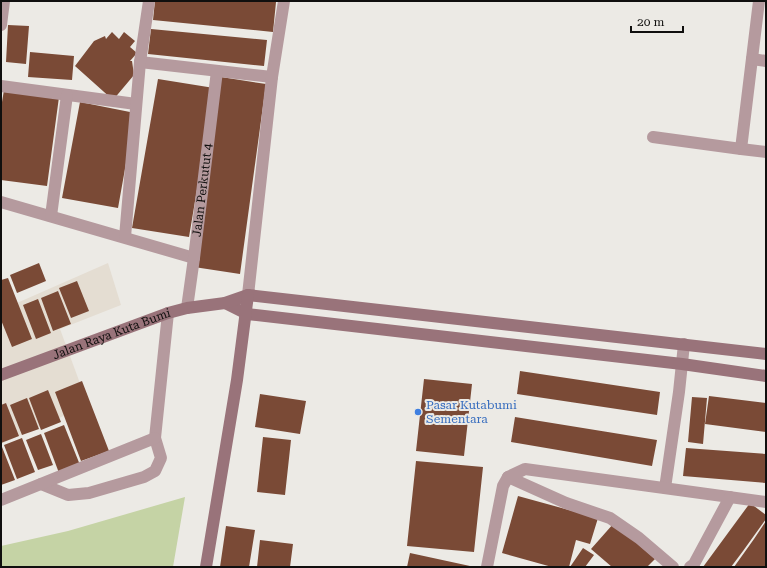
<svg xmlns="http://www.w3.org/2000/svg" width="767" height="568" font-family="'Roboto Serif',serif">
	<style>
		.built { fill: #e4ddd2 }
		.green { fill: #c5d3a5 }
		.building { fill: #7a4a36 }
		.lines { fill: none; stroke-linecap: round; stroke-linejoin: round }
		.street { stroke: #b59a9e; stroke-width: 12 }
		.secondary { stroke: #99737a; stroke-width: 12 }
		.shop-dot { fill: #3f7fe0; stroke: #eceae5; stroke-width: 1.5 }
		.labels { text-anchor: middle; stroke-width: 4; stroke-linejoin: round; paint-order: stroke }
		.street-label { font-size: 12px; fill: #100f0e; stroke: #eceae5 }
		.shop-label { font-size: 12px; fill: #366cbe; stroke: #eceae5; text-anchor: start }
	</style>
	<rect width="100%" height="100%" fill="#eceae5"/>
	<path class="built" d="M108,263L121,305L60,329L88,405L1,444V310Z"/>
	<path class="green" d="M185,497L173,567H1V546L68,531Z"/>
	<path class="building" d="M155,1L276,2L273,32L153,20Z
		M8,25L29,26L26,64L6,62Z
		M151,29L267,40L264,66L148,54Z
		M112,32L119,39L124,32L135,41L130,47L137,53L130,61H132L134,75L113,100L75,66L94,41L105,36L106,39Z
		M30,52L74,56L72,80L28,77Z
		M221,77L266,84L240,274L194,267Z
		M158,79L214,88L189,237L132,228Z
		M4,90L59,97L47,186L1,180V108Z
		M80,102L135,113L118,208L62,198Z
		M39,263L46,281L17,293L10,275Z
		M8,278L32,339L12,347L1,320V280Z
		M77,281L89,311L71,318L59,288Z
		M58,291L71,324L53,331L41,298Z
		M38,299L51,333L36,339L23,305Z
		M520,371L660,392L657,415L517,394Z
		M424,379L472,384L464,456L416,451Z
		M82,381L109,451L81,461L55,392Z
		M48,390L61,422L41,430L29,398Z
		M260,394L306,401L300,434L255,427Z
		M709,396L766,403V432L705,424Z
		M692,397L707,398L703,444L688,442Z
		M27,398L39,429L22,435L10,405Z
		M6,403L19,436L1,443V405Z
		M515,417L657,440L652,466L511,442Z
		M64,425L80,465L59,473L44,433Z
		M41,434L53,465L38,470L26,440Z
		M263,437L291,440L285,495L257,492Z
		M22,438L35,472L17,479L4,445Z
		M1,447H2L15,480L1,485Z
		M686,448L766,454V483L683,476Z
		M416,461L483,467L474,552L407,546Z
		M518,496L598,518L590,544L576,540L569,567H552L502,553Z
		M750,503L766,515V519L743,551L731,567H703Z
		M766,521V567H734L754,539Z
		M614,523L655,559L647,567H612L591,549Z
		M226,526L255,530L249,567H220Z
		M260,540L293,544L290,567H257Z
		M583,548L594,555L585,567H570Z
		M410,553L470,566V567H407Z"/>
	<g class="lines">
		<g class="street">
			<path d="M759,1L741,149L766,152"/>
			<path d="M1,25L4,1"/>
			<path d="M752,59L766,61"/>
			<path d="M140,62L272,77"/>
			<path d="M1,86L136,104"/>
			<path d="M653,137L741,149"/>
			<path d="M1,202L194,258"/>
			<path d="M51,216L67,95"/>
			<path d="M125,237L140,62L149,1"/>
			<path d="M248,295L272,77L284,1"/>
			<path id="s1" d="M187,308L194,258L217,71"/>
			<path d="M508,477L566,503L610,518L639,538L673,567"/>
			<path d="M41,484L68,495L89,493L144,477L155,471L161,458L155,438L168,313"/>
			<path d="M665,488L679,392L684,344"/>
			<path d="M1,500L155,438"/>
			<path d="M487,567L503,486L508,477L525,469L766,502"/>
			<path d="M690,567L694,564L730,497"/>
		</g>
		<g class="secondary">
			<path d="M225,303L247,314L682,364L766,376"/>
			<path id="s2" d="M1,375L168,313L187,308L225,303L248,295L766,354"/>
			<path d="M206,567L237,380L248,295"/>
		</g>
	</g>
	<circle class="shop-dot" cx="418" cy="412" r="4"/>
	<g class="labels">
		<g class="street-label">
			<text dy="4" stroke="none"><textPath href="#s1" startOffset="119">Jalan Perkutut 4</textPath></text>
			<text dy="4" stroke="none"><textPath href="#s2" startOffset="118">Jalan Raya Kuta Bumi</textPath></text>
		</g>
		<g class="shop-label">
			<text x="426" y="409">Pasar Kutabumi<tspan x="426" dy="14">Sementara</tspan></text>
		</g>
	</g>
	<rect width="767" height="568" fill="none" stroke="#100f0e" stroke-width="4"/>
	<path d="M631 26v6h52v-6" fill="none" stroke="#100f0e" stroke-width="2"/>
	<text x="637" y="26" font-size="12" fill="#100f0e" stroke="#eceae5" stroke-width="3" paint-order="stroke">20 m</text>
</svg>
